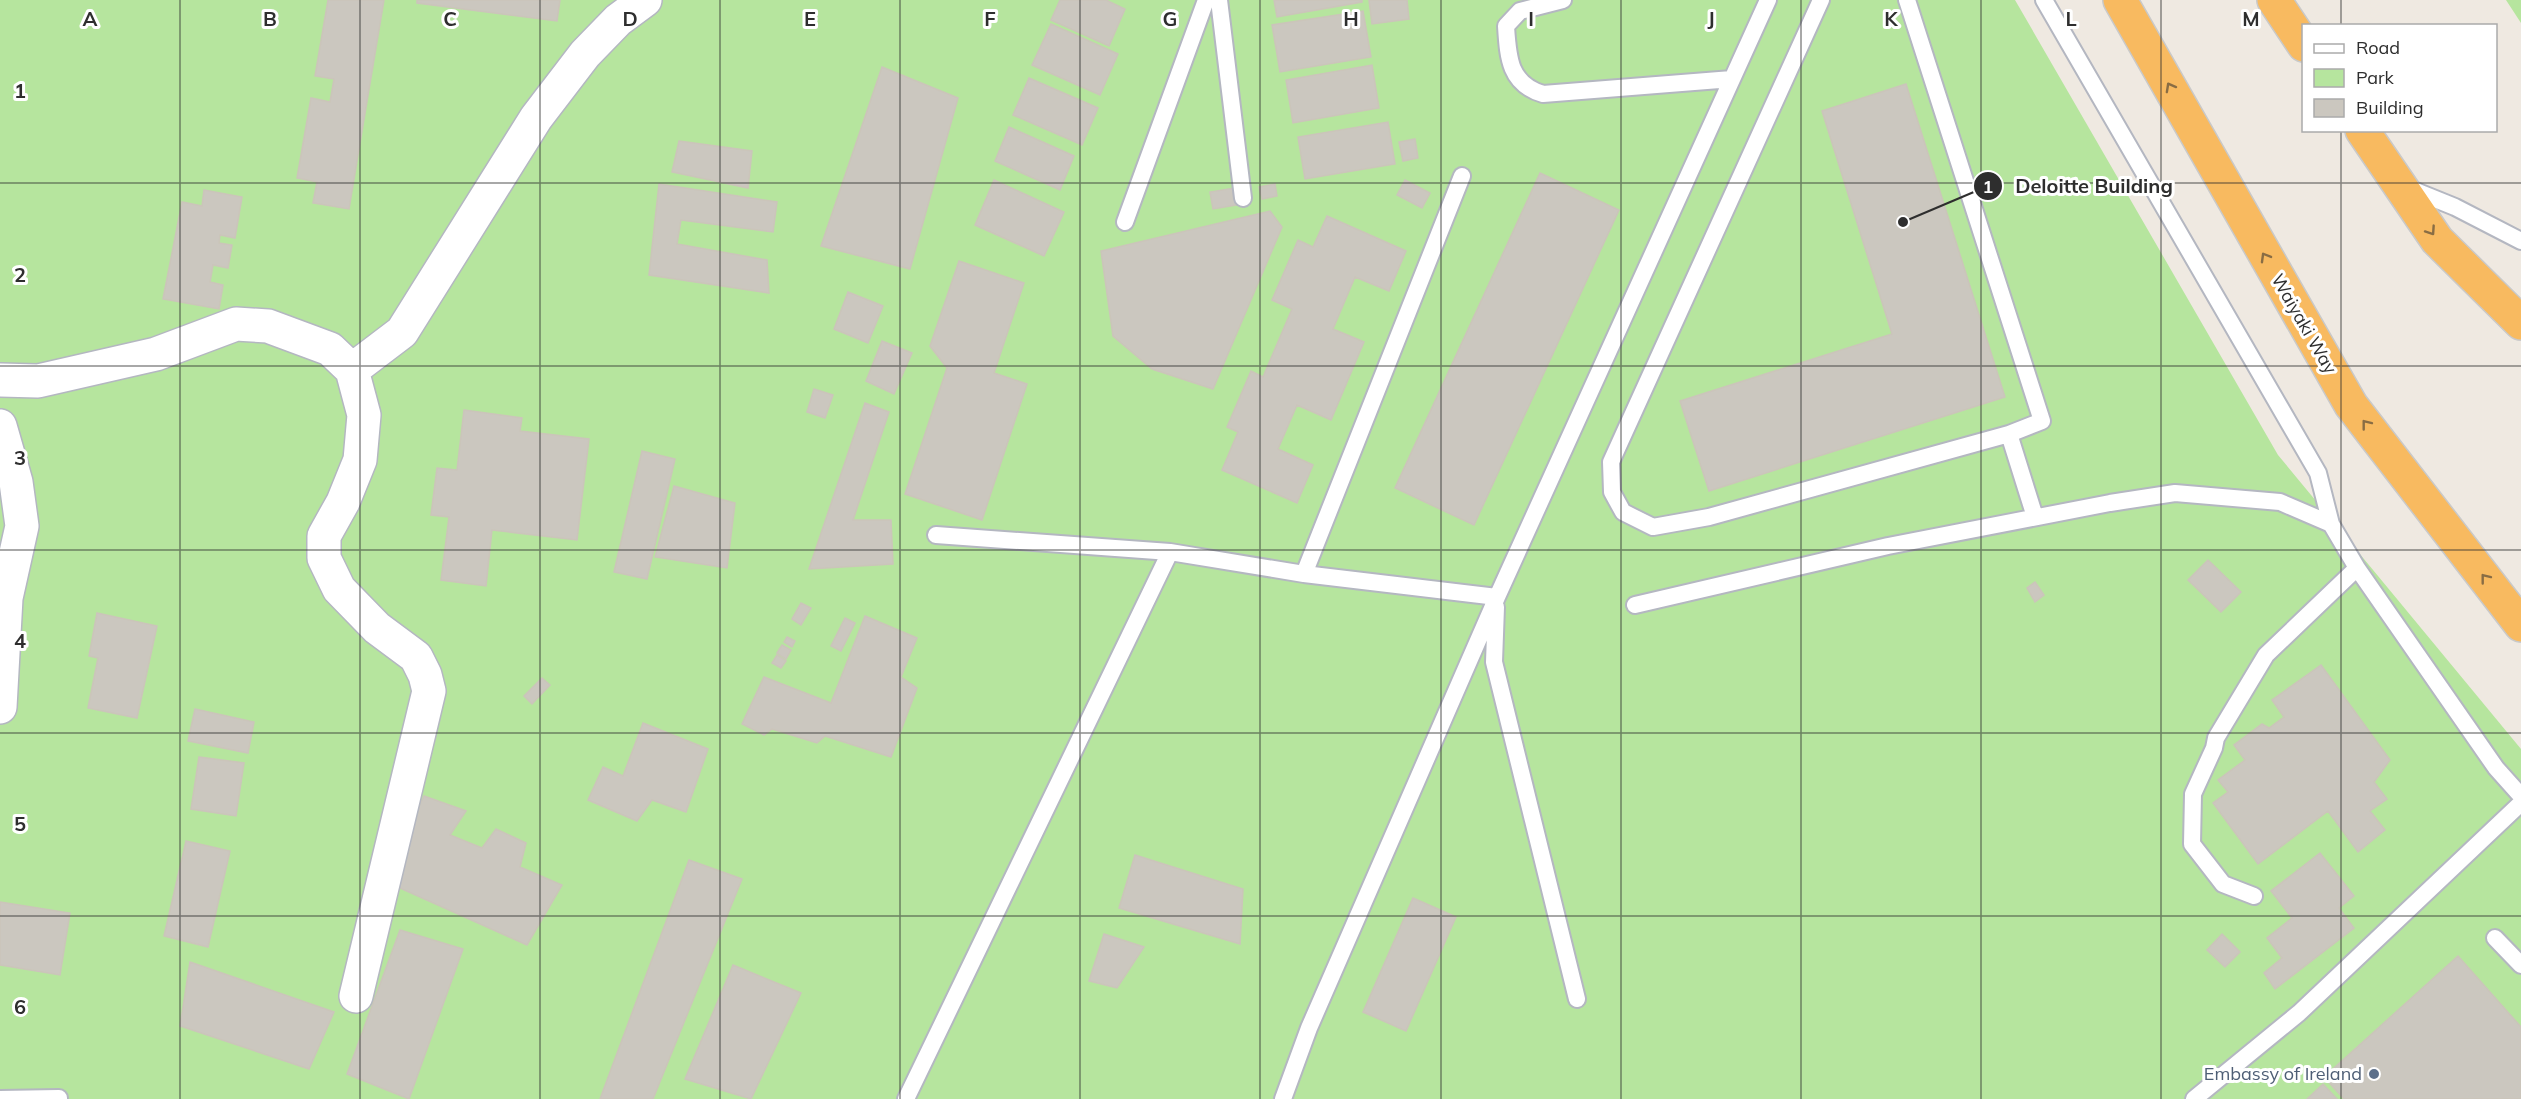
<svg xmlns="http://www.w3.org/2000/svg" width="2521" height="1099" font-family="Mulish,sans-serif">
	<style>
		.green { fill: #b6e59e }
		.building { fill: #cbc7bf; stroke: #cbc5ba; stroke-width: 1.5 }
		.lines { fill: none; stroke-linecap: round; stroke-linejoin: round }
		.service-casing { stroke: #b4b7c1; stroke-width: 20 }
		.minor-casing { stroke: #b4b7c1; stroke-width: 36 }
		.trunk-casing { stroke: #c9c9c9; stroke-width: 36 }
		.service { stroke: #fff; stroke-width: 16 }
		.minor { stroke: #fff; stroke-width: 33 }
		.trunk { stroke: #f8ba60; stroke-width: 33 }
		.oneway { stroke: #896d44 }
		.grid { fill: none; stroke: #2e2e2e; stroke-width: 1.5; stroke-opacity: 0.55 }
		.service-dot { fill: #5c6f8a; stroke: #fff; stroke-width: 2 }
		.labels { text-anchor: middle; stroke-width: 6; stroke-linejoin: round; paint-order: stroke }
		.street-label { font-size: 18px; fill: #2e2e2e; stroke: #fff }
		.service-label { font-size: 18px; fill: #4e5e75; stroke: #fff; text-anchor: end }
		.grid-label { font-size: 20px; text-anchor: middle; font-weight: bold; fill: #2e2e2e; stroke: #fff; stroke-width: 6; stroke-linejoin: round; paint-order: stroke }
		.leader { fill: none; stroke: #2e2e2e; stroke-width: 2 }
		.callout-dot { fill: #2e2e2e; stroke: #fff; stroke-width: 2 }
		.mark-label { font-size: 18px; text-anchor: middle; font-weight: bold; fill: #fff }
		.callout-label { font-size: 20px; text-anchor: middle; font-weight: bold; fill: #2e2e2e; stroke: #fff; stroke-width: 6; stroke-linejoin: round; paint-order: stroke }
	</style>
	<rect width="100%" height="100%" fill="#efe9e1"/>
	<path class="green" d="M0,0H2015L2278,455L2521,749V1099H0Z
		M2506,0H2521V23Z"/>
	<path class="building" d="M328,0H384L349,209L313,203L317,182L297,178L311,98L330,102L334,79L315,76Z
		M417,0H560L557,21L417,3Z
		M1060,0H1106L1125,9L1109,46L1051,20Z
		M1274,0H1362V2L1277,17Z
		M1369,0H1407L1409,19L1372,24Z
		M1363,11L1371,57L1280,72L1272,25Z
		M1051,24L1118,54L1100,95L1032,65Z
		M1372,65L1379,108L1293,123L1286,80Z
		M882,67L958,98L910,269L821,246Z
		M1029,78L1098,108L1082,145L1013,115Z
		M1906,84L2005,397L1709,491L1680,401L1892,334L1822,111Z
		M1388,122L1395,164L1305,179L1298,137Z
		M1009,127L1074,156L1060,190L995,161Z
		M1415,139L1418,158L1403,161L1399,142Z
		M679,141L752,151L748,188L672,172Z
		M1540,173L1619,210L1474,525L1395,488Z
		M994,180L1064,212L1044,256L975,225Z
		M1405,180L1430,193L1422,208L1397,195Z
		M659,184L777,202L773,232L681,220L677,244L767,260L769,293L649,275Z
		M1275,184L1277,196L1262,199L1259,187Z
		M1234,188L1237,205L1213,209L1210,192Z
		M204,190L242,197L235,238L220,235L219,243L232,245L228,268L213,265L210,282L223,285L219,309L163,299L182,202L202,206Z
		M1270,211L1282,227L1213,389L1152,369L1113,336L1101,251Z
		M1327,216L1406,251L1389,291L1355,277L1333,329L1364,342L1331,420L1297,405L1278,449L1313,465L1297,503L1222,470L1238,432L1227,427L1251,371L1263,377L1292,309L1272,300L1298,240L1313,247Z
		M959,261L1024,283L994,373L1027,384L982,520L905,494L947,368L930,346Z
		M848,292L883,306L868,343L834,329Z
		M882,341L912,353L894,394L866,381Z
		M814,389L833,395L825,418L807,412Z
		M865,403L889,412L853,520H891L893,564L809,569Z
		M464,410L522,418L520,431L589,439L577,540L492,530L486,586L441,580L449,517L431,515L437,468L457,470Z
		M642,451L675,459L647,579L614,572Z
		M674,486L735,503L727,568L655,557Z
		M2208,560L2241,592L2221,612L2188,580Z
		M2035,582L2044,595L2035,602L2027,588Z
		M801,603L811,608L801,625L792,619Z
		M97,613L157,626L137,718L88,708L98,658L89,656Z
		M865,616L917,638L901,677L917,688L891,757L825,736L817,743L772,729L764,735L742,724L764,677L831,703Z
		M845,618L855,623L841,651L831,646Z
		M787,637L795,641L792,647L784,642Z
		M782,645L791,650L786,659L777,653Z
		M777,655L786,661L781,668L772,663Z
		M2321,665L2390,760L2374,782L2387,799L2370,811L2385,830L2358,852L2328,811L2258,864L2213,803L2228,792L2218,780L2245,760L2234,745L2262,724L2269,728L2284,717L2272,700Z
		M542,678L550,685L532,704L524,696Z
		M195,709L254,722L248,753L188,741Z
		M643,723L708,749L686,812L652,800L637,821L588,800L603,767L623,776Z
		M199,757L244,763L236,816L191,809Z
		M424,796L466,811L450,835L482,848L496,829L526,843L520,867L562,885L527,945L384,881Z
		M186,841L230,851L208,947L164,936Z
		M2320,853L2354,896L2339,908L2354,928L2275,989L2264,973L2282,958L2267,938L2292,918L2271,891Z
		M1135,855L1243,889L1240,944L1119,908Z
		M689,860L742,879L653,1099H600Z
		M1413,898L1456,917L1406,1031L1363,1012Z
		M0,902L70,913L60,975L0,965Z
		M400,930L463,949L409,1099L347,1074Z
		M1104,934L1144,947L1117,988L1089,981Z
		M2222,934L2240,952L2225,967L2207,950Z
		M2458,956L2521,1027V1099H2344L2324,1077Z
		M190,962L334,1012L309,1069L180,1026Z
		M733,965L801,993L751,1099L685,1079Z
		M2323,1084L2337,1099H2307Z"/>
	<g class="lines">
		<defs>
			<path id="service" d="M1219,0L1243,198
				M1563,0L1520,11L1506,26C1508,57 1509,84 1543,94L1732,79
				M1821,0L1611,462L1612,492L1623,512L1653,527L1709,517L2009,434L2042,421L1907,0
				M2044,0L2318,473L2331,524
				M2408,188L2455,207L2521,241
				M1125,222L1206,0
				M2009,434L2035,517
				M936,535L1170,552L1304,574L1497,597L1768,0
				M1304,574L1462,176
				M1635,605L1888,546L2110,503L2175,493L2280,502L2331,524L2357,568L2496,768L2521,796
				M1496,607L1494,662L1577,999
				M2254,896L2223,884L2192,844L2193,794L2214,748L2216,738L2266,655L2357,568
				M2495,938L2521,965
				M0,1099L59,1098
				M906,1099L1170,552
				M1283,1099L1309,1028L1497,597
				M2194,1099L2299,1013L2521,803"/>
			<path id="minor" d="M352,370L402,332L536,118L585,54L618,20L645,0
				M0,380L38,381L156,354L236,324L268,326L330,349L352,370L364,415L360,460L343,502L324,536V558L339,589L377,628L416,657L425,675L429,691L356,996
				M0,426L16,482L22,526L6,598L0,707"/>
			<path id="trunk" d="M2120,0L2351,405L2521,625
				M2274,0L2304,45
				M2362,130L2437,240L2521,323"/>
		</defs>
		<use href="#service" class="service-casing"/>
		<use href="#minor" class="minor-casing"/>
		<use href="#trunk" class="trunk-casing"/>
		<use href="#service" class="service"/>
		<use href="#minor" class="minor"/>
		<use href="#trunk" class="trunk"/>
	</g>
	<defs><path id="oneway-chevron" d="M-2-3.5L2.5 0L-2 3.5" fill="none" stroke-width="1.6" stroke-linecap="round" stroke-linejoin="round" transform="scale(1.5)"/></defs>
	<g class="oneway">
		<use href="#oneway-chevron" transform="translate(2170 87) rotate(-119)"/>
		<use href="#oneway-chevron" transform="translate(2431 231) rotate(56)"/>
		<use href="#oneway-chevron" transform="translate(2265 257) rotate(-120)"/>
		<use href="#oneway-chevron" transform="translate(2366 424) rotate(-128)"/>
		<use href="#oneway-chevron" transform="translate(2485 578) rotate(-128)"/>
	</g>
	<path class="grid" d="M180,0V1099M360,0V1099M540,0V1099M720,0V1099M900,0V1099M1080,0V1099M1260,0V1099M1441,0V1099M1621,0V1099M1801,0V1099M1981,0V1099M2161,0V1099M2341,0V26M2341,130V1099M0,183H2521M0,366H2521M0,550H2521M0,733H2521M0,916H2521"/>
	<circle class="service-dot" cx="2374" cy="1074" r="6"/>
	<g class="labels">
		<g class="street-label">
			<text transform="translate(2304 324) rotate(60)" y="6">Waiyaki Way</text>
		</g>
		<g class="service-label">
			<text x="2362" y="1080">Embassy of Ireland</text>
		</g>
	</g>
	<g class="grid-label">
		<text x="90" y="26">A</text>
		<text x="270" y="26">B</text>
		<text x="450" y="26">C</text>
		<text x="630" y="26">D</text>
		<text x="810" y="26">E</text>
		<text x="990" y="26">F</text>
		<text x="1170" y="26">G</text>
		<text x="1351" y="26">H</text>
		<text x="1531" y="26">I</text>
		<text x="1711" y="26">J</text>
		<text x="1891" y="26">K</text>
		<text x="2071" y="26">L</text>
		<text x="2251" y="26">M</text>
		<text x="20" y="98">1</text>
		<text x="20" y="282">2</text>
		<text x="20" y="465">3</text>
		<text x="20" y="648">4</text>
		<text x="20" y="831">5</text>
		<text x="20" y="1014">6</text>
	</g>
	<path class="leader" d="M1903 222L1988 186"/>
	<g class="callout-dot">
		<circle cx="1903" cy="222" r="6"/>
		<circle cx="1988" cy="186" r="15"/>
	</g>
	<g class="mark-label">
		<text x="1988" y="193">1</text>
	</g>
	<g class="callout-label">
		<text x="2094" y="193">Deloitte Building</text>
	</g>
	<rect x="2302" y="24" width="195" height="108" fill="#ffffff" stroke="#ababab" stroke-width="1.5"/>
	<rect x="2314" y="44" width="30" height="9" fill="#ffffff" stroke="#ababab" stroke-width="1.5"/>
	<text x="2356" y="54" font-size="18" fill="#2e2e2e">Road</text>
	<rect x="2314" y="69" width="30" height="18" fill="#b6e59e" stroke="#ababab" stroke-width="1.5"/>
	<text x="2356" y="84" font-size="18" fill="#2e2e2e">Park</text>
	<rect x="2314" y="99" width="30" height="18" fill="#cbc7bf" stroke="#ababab" stroke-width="1.5"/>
	<text x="2356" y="114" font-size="18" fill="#2e2e2e">Building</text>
</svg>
